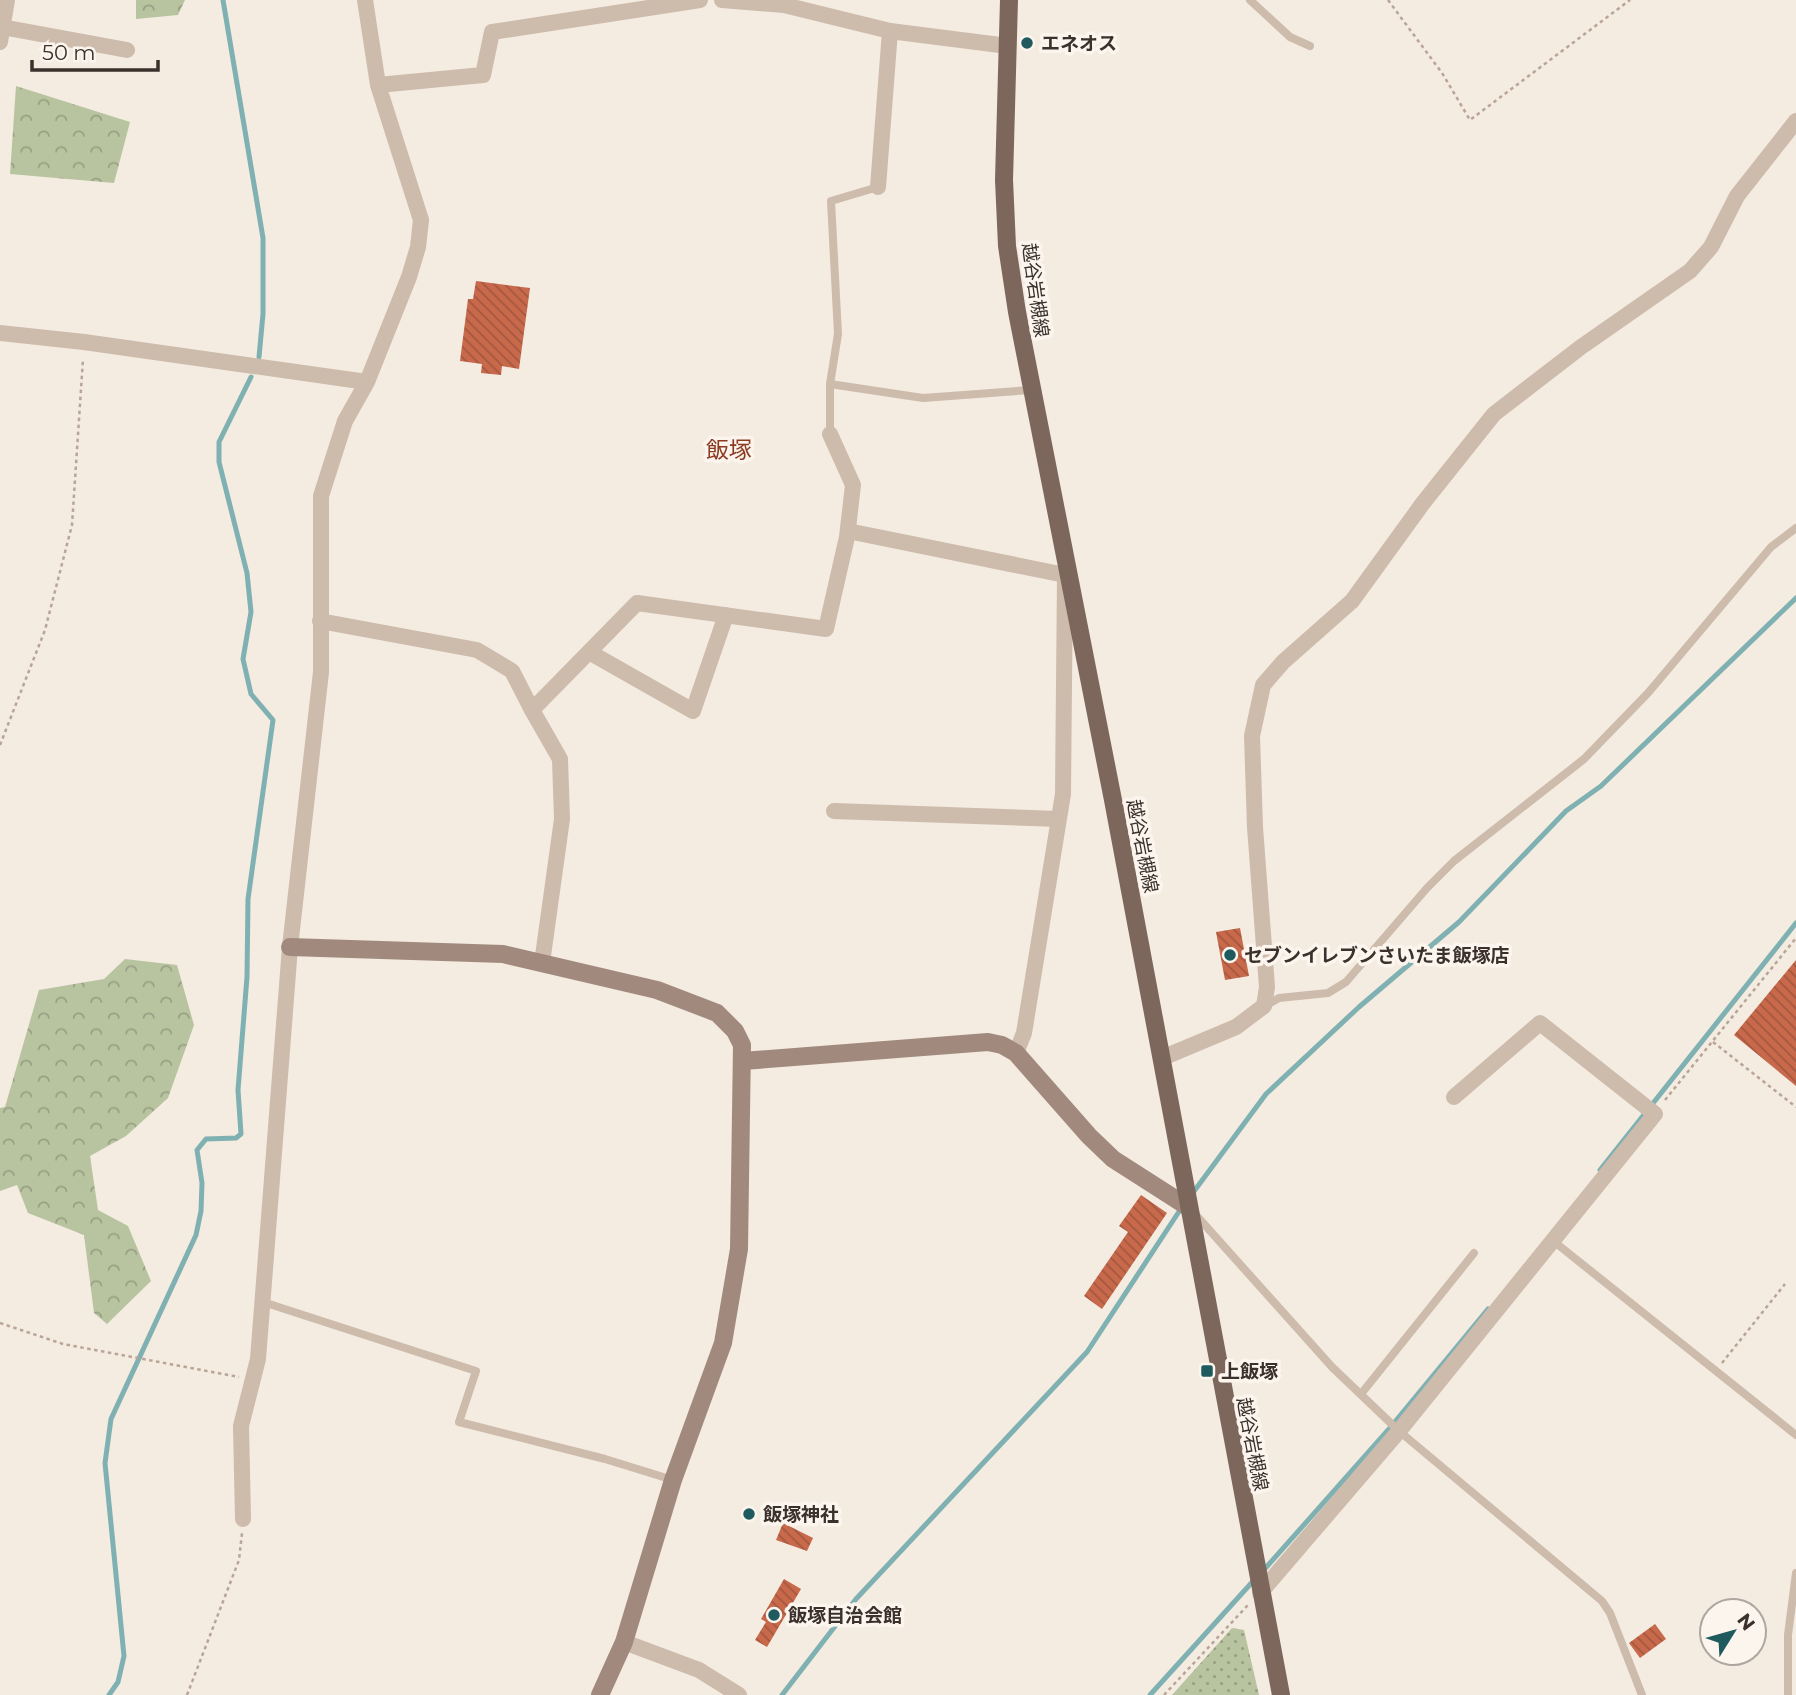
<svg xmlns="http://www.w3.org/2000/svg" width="1796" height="1695" font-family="Montserrat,'Noto Sans JP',sans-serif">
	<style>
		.grass { fill: url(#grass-dots) }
		.forest { fill: url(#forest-crowns) }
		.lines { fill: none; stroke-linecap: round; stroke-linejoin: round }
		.stream { stroke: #7fb0b2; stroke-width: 5 }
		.building { fill: url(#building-back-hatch) }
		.path { stroke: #b9a596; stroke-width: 2.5; stroke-dasharray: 3.5 3.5; stroke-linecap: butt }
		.lane { stroke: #cdbbac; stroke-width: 8 }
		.street { stroke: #cdbbac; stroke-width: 16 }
		.secondary { stroke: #a18a7d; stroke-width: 18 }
		.primary { stroke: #7d675c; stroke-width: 18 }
		.poi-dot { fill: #1f5a5e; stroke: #fbf5ee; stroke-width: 2.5 }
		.labels { text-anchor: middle; stroke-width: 7; stroke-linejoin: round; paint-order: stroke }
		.poi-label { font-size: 19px; font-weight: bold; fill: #3b302b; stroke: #fbf5ee; text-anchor: start }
		.street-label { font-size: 19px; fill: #3b302b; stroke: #fbf5ee }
		.quarter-label { font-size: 23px; fill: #8c3b22; stroke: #fbf5ee }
	</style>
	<defs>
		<pattern id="grass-dots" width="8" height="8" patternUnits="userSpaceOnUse" patternTransform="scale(1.75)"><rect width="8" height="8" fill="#b8c4a0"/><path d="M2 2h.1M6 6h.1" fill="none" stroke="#97a083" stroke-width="1.8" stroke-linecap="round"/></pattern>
		<pattern id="forest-crowns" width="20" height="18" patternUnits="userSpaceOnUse" patternTransform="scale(1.75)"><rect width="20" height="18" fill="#b8c4a0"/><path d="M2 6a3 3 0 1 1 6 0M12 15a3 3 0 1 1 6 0" fill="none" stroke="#97a083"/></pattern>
		<pattern id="building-back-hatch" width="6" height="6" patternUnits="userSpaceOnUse" patternTransform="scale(1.75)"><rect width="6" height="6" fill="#c8694b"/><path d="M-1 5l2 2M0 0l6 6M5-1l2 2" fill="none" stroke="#a4573f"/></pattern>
	</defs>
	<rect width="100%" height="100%" fill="#f4ebe1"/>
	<path class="grass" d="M1232,1628L1244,1630L1259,1695H1172Z"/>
	<path class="forest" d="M136,0H185L178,15L136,19Z
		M16,86L130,122L114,183L10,174Z
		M125,959L177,965L194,1025L168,1098L126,1136L90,1156L98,1210L128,1226L151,1281L107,1324L94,1313L84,1235L28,1213L17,1185L0,1191V1108L5,1107L39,990L104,979Z"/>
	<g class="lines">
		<path class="stream" d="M223,0L263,238V314L259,357
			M1600,1170L1796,923
			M1192,1194L1266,1094L1359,1007L1459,922L1566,811L1601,786L1796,598
			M1262,1572L1389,1429L1488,1309
			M109,1695L118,1682L124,1656L105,1463L111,1419L196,1235L201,1211L202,1183L197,1150L206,1139L236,1138L241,1134L238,1090L247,977L248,899L273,720L251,694L243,659L251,612L247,573L219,462V442L251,377
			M782,1695L856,1599L1087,1352L1182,1207
			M1150,1695L1255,1579"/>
	</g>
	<path class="building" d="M476,281L530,288L519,369L502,366L501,375L481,373L482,364L460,361L468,299H473Z
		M1240,928L1249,976L1225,980L1216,932Z
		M1796,960V1086L1734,1035Z
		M1141,1195L1167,1213L1102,1309L1084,1296L1128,1232L1119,1226Z
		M783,1523L813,1538L807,1551L776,1540Z
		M784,1579L801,1589L767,1647L755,1640L766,1622L761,1619Z
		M1655,1624L1666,1639L1640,1658L1629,1643Z"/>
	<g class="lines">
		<path class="path" d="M1388,0L1442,73L1470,120L1630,0
			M0,745L45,630L72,525L83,359
			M1713,1042L1796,1107
			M1665,1100L1796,938
			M0,1323L63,1344L239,1377
			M1722,1363L1785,1284
			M187,1695L239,1560L242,1533
			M1164,1695L1248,1605"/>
		<path class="lane" d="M1250,0L1290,37L1310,46
			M830,384L923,398L1031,390
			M830,434V384L838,334L831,201L878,187
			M1265,1006L1279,998L1328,993L1346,982L1427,888L1454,861L1584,759L1648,693L1771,547L1796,528
			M1195,1214L1332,1367L1399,1431L1602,1601L1610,1613L1642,1695
			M1552,1240L1796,1435
			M263,1302L476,1371L459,1422L605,1459L673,1480
			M1361,1394L1474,1253
			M1788,1695V1635L1796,1573"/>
		<path class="street" d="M722,0L784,5L890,31L1008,46
			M2,27L127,50
			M0,42L7,0
			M378,85L483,75L492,32L700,0
			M878,187L890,31
			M0,333L84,342L367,382
			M848,531L1065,575
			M320,621L477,650L512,671L532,710
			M589,652L693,711L726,615
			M834,811L1059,819
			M542,963L562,819L560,759L532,710L637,603L826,629L847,537L853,485L830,434
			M1016,1053L1024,1033L1063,794L1065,577
			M1162,1058L1236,1027L1264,1006L1267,987L1255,827L1252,736L1263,685L1283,662L1352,601L1423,503L1494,414L1581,347L1690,271L1711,247L1737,196L1796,121
			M243,1519L241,1426L258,1359L290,947L321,672V496L345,421L367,382L409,277L418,247L421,220L378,85L365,0
			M1260,1593L1399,1431L1655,1114L1540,1023L1454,1097
			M624,1642L699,1670L739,1695"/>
		<path class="secondary" d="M290,947L503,954L657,990L717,1013L735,1031L742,1045L739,1249L723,1343L673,1480L624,1642L600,1695
			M743,1061L988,1042L1002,1045L1016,1053L1089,1136L1113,1159L1188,1207"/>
		<path class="primary" d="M1009,0L1004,180L1007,246L1017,312L1113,800L1281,1695"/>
	</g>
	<g class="poi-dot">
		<circle cx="1027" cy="43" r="7"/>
		<circle cx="1230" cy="955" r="7"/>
		<rect x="1200" y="1364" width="14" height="14" rx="3.5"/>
		<circle cx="749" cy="1514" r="7"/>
		<circle cx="774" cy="1615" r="7"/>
	</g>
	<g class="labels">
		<g class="poi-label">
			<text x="1041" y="50">エネオス</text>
			<text x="1244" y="962">セブンイレブンさいたま飯塚店</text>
			<text x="1221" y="1378">上飯塚</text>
			<text x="763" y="1521">飯塚神社</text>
			<text x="788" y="1622">飯塚自治会館</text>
		</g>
		<g class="street-label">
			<text transform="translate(1036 290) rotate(82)" y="7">越谷岩槻線</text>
			<text transform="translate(1143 846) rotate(79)" y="7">越谷岩槻線</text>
			<text transform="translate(1253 1444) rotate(79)" y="7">越谷岩槻線</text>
		</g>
		<g class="quarter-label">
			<text x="729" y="458">飯塚</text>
		</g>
	</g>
	<g transform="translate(1733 1632) rotate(53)"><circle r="33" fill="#fbf5ee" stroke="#aea6a0" stroke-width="2"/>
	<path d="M0-5L12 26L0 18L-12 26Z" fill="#1f5a5e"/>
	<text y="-10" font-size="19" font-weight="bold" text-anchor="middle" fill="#3b302b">N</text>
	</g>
	<path d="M32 60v10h126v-10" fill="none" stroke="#3b302b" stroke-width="3.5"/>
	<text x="42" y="60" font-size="21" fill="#3b302b" stroke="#fbf5ee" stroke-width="5" paint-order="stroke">50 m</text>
</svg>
